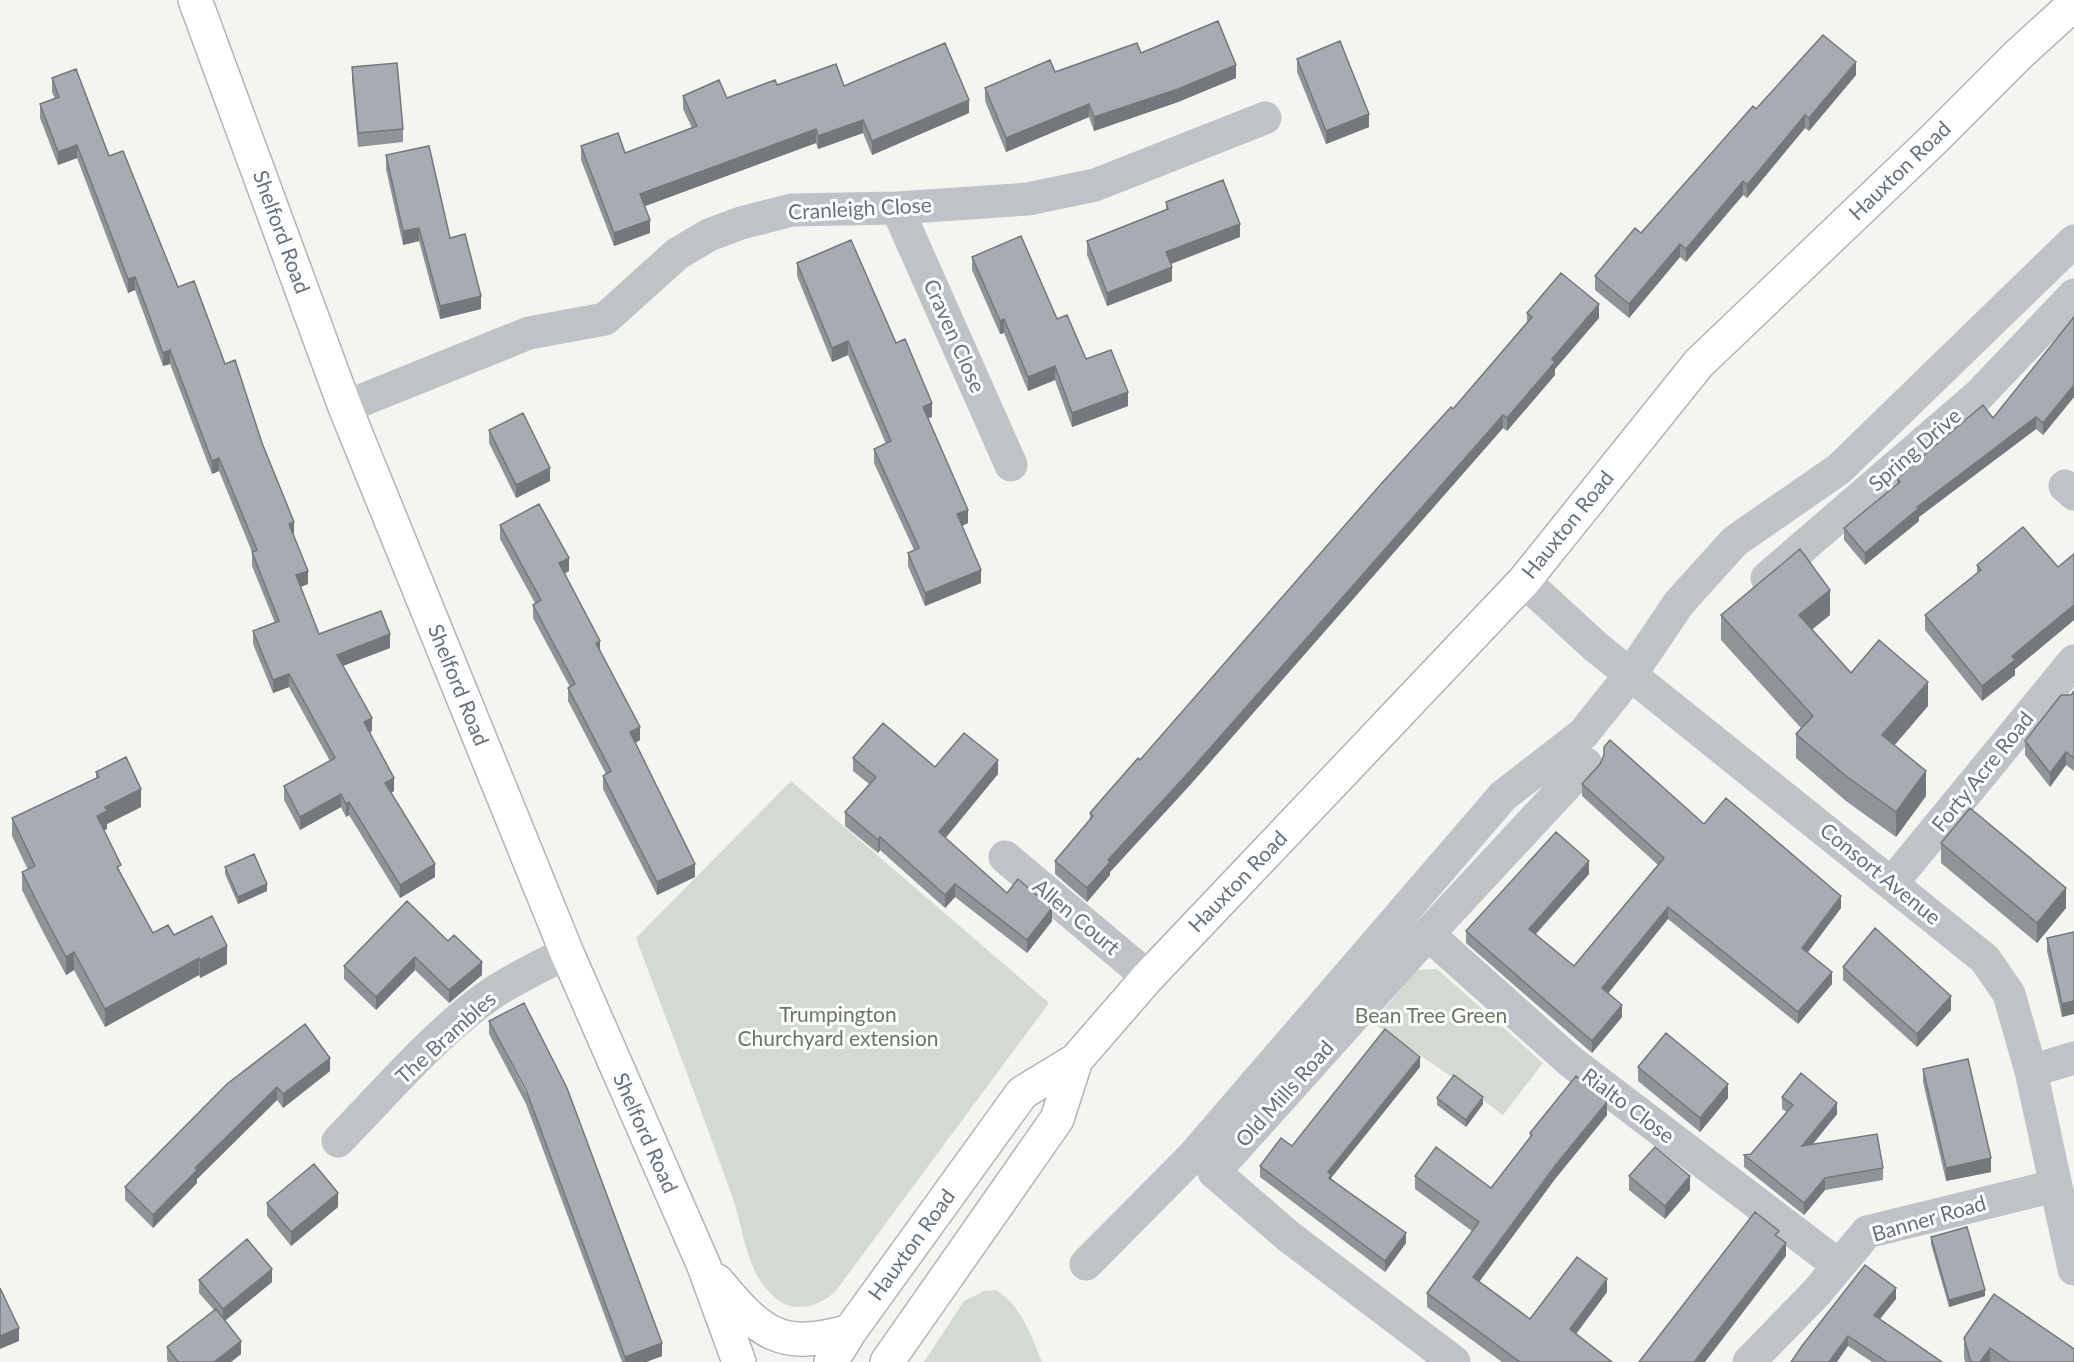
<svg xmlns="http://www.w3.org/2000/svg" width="2074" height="1362" font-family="Lato,sans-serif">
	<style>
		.green { fill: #d4dad2 }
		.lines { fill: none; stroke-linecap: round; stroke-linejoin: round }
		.major-casing { stroke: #b1b4b8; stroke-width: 36 }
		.minor { stroke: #bfc2c6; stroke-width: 33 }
		.major { stroke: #fff; stroke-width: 33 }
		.wall { fill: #8f9499 }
		.shaded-wall { fill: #74787d }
		.building { fill: #a6acb2; stroke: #74787d; stroke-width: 1.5 }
		.labels { text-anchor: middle; stroke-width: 6; stroke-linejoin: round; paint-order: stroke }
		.street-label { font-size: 21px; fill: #65717f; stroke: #fff }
		.park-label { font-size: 21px; fill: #667764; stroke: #fff }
	</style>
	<rect width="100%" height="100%" fill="#f4f4f0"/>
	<path class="green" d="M791,781L1049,1003L835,1292C817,1308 792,1314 773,1296C745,1270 744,1229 732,1196C701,1109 668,1024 636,938Z
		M1437,969L1543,1063L1503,1115L1452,1077L1373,1023L1417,970Z
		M996,1290C1021,1305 1032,1337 1042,1362H924L964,1301L984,1291Z"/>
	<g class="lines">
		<defs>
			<path id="major" d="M195,0L345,407L567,953L704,1266L739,1362
				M717,1281C761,1334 780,1351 850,1331
				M831,1362L850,1331L1022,1093L1076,1060L1148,977L1524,581L1699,363L1931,142L2018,55L2074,4
				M887,1362L1057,1119L1076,1060"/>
		</defs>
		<use href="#major" class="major-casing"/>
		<path class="minor" d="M897,208L1011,465
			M345,407L529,333L605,319L677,254L709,235L741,223L792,210L897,208L1028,199L1095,185L1265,118
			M2065,486L2074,494
			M1767,578L1979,395L2074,295
			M1524,581L1596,647L1985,959L2009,994L2031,1071L2074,1269
			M1005,857L1148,977
			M1892,883L2074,661
			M1428,934L1570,1061L1838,1265
			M2031,1071L2074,1058
			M338,1141C386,1092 438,1030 494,992C517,977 542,965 567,953
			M1086,1264L1194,1155L1503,796L1583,734L1631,674L1679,603L1735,541L1839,469L2074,241
			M1454,1362L1288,1236L1214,1172L1428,934L1586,764
			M1749,1362L1817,1292L1867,1232L2054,1186"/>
		<use href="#major" class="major"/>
	</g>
	<path class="wall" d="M1141,53L1236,78L1178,102L1094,131L1089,117L1006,152L985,101V88Z
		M1297,59L1369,127L1326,144L1297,72Z
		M352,67L403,129V142L358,147L352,80Z
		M1856,75L1809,131L1805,128L1747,198L1743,195L1686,262L1680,257L1629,318L1595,290V276L1641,233L1756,109Z
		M52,78L109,156L178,287L225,364L262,443L294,535L308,584L300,587L319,634L390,648L343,666L372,731L370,732L394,791L391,793L435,877L400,898L349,815L346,817L341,807L300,830L284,800V786L330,761L289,687L273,693L253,644V631L275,623L252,566V552L219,471L212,474L170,364L163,366L135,290L128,293L77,158L58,165L40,118V104L55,99L52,92Z
		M777,85L844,86L969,113L872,155L863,133L818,149L816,143L644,206L650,233L614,246L581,160V146L625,153L692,128L683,109V96L727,98Z
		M386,155L450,238L481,309L440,319L419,241L403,245L386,169Z
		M1166,202L1240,237L1170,264L1172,281L1107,306L1087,255V241L1166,210Z
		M972,257L1057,319L1086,359L1128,406L1072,427L1055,380L1028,391L1004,333L1000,334L972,270Z
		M797,263L896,343L932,417L928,418L968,523L962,526L981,583L925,606L908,566V553L914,550L874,463V449L886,444L848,355L832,362L797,276Z
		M1527,313L1599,318L1555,369V375L1507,431L1503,428L1190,785L1110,872V875L1087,902L1055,874V861L1090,819V813L1140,760L1453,409L1527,322Z
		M2074,317V397L2043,435L2036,429L1919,517V521L1865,565L1844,540V528L1897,484V478L1993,418Z
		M489,430L550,481L516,498L489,443Z
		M500,525L569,571L564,574L640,740L636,743L695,877L657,895L603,789V776L606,774L568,701V688L570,687L533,618V605L535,603L500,539Z
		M2074,554V620L2015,669V675L1982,701L1925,630V615L1977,573V565L2058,567Z
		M1721,615H1830L1812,629L1851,673L1928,706L1894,745L1926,796L1896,837L1846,801L1796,758V734L1801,728L1721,640Z
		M2074,691V771L2066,765L2050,787L2025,755V741Z
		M853,758L998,774L945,838L1007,893L1052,921L1027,953L955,897L945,908L880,850L878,853L845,826V812L869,784L853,771Z
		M96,772L141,807L107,824V829L104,830L121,874L153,933L174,935L227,964L200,978L199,975L105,1027L74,970L66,975L42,930L22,890V872L28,870L12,836V818L96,779Z
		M1582,784L1704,824L1841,908L1808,952L1832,984L1798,1024L1668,919L1608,993L1622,1017L1592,1053L1466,943V931L1589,874L1536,934L1574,966L1658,865L1582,796Z
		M1941,843L2066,908L2037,943L1941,863Z
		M225,867L267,891L238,904L225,874Z
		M2074,932L2062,1017L2047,951V938Z
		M448,941L482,975L449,1003L415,970L376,1010L344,979V966Z
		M1843,967L1951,1010L1917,1047L1843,980Z
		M489,1021L662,1356L646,1362H622L526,1104L489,1034Z
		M1420,1067L1331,1178L1406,1243L1385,1272L1260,1177V1166Z
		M1638,1067L1728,1098L1700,1132L1638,1081Z
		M1923,1069L1991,1172L1946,1181L1923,1082Z
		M330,1071L283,1108L277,1100L197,1179V1183L153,1228L125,1200V1187L227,1084Z
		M1782,1097L1837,1114L1813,1144L1883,1168V1180L1825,1190L1804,1215L1744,1167V1155L1751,1154L1787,1112L1782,1109Z
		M1437,1098L1483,1104L1466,1127L1437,1105Z
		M1607,1115L1555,1179L1479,1282L1530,1319L1607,1292L1576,1334L1612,1362H1502L1427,1307V1293L1472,1231L1415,1189V1176L1491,1188L1530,1138V1133Z
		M1629,1176L1690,1190L1665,1219L1629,1190Z
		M267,1203L338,1207L291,1246L267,1216Z
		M1931,1237L1985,1296L1949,1307L1931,1244Z
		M199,1280L272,1282L225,1321L241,1354L231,1362H168L167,1360V1347L214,1310L199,1293Z
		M1896,1299L1880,1319L1942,1362H1872L1848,1346L1791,1362Z
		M1964,1338L2074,1362H1965L1964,1357Z"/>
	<path class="shaded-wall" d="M1856,62V75L1809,131V118Z
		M1236,65V78L1178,102L1094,131V117Z
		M969,100V113L872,155V141Z
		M1089,104V117L1006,152V138Z
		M1369,114V127L1326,144V131Z
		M1805,115V128L1747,198V185Z
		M863,120V133L818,149V136Z
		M816,129V143L640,208V194Z
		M77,145V158L58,165V152Z
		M1743,181V195L1686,262V249Z
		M650,220V233L614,246V233Z
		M1240,224V237L1166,266V252Z
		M419,228V241L403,245V231Z
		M1680,244V257L1629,318V304Z
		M1172,267V281L1107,306V293Z
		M135,277V290L128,293V279Z
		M481,296V309L440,319V306Z
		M1599,304V318L1555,369V375L1507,431V418L1552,359Z
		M1004,319V333L1000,334V321Z
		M848,341V355L832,362V348Z
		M170,350V364L163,366V353Z
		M1055,366V380L1028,391V377Z
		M2074,385V397L2043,435V423Z
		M1128,392V406L1072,427V413Z
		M932,403V417L923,420V407Z
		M1503,415V428L1190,785L1110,872V875L1087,902V888L1108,860Z
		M2036,417V429L1919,517V521L1865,565V553L1917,507Z
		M219,458V471L212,474V461Z
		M550,468V481L516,498V485Z
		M968,510V523L957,528V514Z
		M294,522V535L289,524Z
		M569,558V571L559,577V563Z
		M981,570V583L925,606V593Z
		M308,571V584L296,589V575Z
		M1830,590V615L1799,640V615Z
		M2074,605V620L2015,669V675L1982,701V686L2012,656Z
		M390,634V648L337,668V655Z
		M600,641V654L596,643Z
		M289,674V687L273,693V680Z
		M1928,682V706L1882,760V735Z
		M372,718V731L364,735V722Z
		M640,727V740L630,745V732Z
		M2066,752V765L2050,787V773Z
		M998,760V774L939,846V832Z
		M1926,771V796L1896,837V812Z
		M394,778V791L385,796V783Z
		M141,789V807L107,824V829L97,834V816L105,807Z
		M341,794V807L300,830V817Z
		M349,802V815L346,817V804Z
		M880,837V850L878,853V840Z
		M1589,861V874L1529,941V929Z
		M435,864V877L400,898V885Z
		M695,864V877L657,895V882Z
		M267,884V891L238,904V897Z
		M955,884V897L945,908V895Z
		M2066,888V908L2037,943V923Z
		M1841,896V908L1802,960V948Z
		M1668,907V919L1602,1001V988Z
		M1052,908V921L1027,953V940Z
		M227,946V964L200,978V960Z
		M74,952V970L66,975V957Z
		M415,957V970L376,1010V997Z
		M199,958V975L105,1027V1009Z
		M482,962V975L449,1003V990Z
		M1832,972V984L1798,1024V1012Z
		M1951,996V1010L1917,1047V1034Z
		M2074,1001V1014L2062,1017V1004Z
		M1622,1005V1017L1592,1053V1041Z
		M1420,1057V1067L1331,1178V1185L1328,1172Z
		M330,1058V1071L283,1108V1094Z
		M1728,1084V1098L1700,1132V1118Z
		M277,1087V1100L197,1179V1183L153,1228V1215L195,1168Z
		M1483,1097V1104L1466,1127V1120Z
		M1607,1102V1115L1555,1179L1473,1290V1277L1555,1166Z
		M1837,1103V1114L1802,1157V1146Z
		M1991,1158V1172L1946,1181V1168Z
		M1690,1176V1190L1665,1219V1206Z
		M1825,1178V1190L1804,1215V1203Z
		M338,1193V1207L291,1246V1232Z
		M1406,1233V1243L1385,1272V1261Z
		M1786,1243V1256L1705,1362H1694Z
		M272,1269V1282L223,1322V1309Z
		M1607,1279V1292L1570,1342V1329Z
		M1896,1288V1299L1874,1326V1315Z
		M1985,1290V1296L1949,1307V1300Z
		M19,1328V1341L0,1349V1336Z
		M1848,1336V1346L1837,1362H1829Z
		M241,1341V1354L231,1362H214Z
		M662,1343V1356L646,1362H625V1357Z
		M1990,1348V1362H1980Z"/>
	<path class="building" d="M1218,21L1236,65L1178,89L1094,117L1089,104L1006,138L985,88L1050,60L1055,72L1137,43L1141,53Z
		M1823,35L1856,62L1809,118L1805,115L1747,185L1743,181L1686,249L1680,244L1629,304L1595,276L1635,228L1641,233L1753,106L1756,109Z
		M1340,41L1369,114L1326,131L1297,59Z
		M945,43L969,100L872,141L863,120L818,136L816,129L640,194L650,220L614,233L581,146L618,133L625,153L697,126L683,96L719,80L727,98L775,80L777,85L836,64L844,86Z
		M397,63L403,129L358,133L352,67Z
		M76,69L109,156L123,151L178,287L194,281L225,364L235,360L262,443L294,522L289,524L308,571L296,575L319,634L381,611L390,634L337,655L372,718L364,722L394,778L385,783L435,864L400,885L349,802L346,804L341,794L300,817L284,786L335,758L289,674L273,680L253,631L279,621L252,552L257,550L219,458L212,461L170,350L163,353L135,277L128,279L77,145L58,152L40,104L59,97L52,78Z
		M429,146L450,238L465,234L481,296L440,306L419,228L403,231L386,155Z
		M1223,180L1240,224L1166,252L1172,267L1107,293L1087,241L1168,209L1166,202Z
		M1021,236L1057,319L1067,315L1086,359L1111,350L1128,392L1072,413L1055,366L1028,377L1004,319L1000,321L972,257Z
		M851,240L896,343L905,339L932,403L923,407L968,510L957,514L981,570L925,593L908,553L919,548L874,449L891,441L848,341L832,348L797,263Z
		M1561,273L1599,304L1552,359L1555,362L1507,418L1503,415L1190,771L1108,860L1110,862L1087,888L1055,861L1093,816L1090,813L1138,758L1140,760L1381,484L1451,407L1453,409L1532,317L1527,313Z
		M2074,317V385L2043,423L2036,417L1917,507L1919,508L1865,553L1844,528L1900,482L1897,478L1983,405L1993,418Z
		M523,413L550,468L516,485L489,430Z
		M539,504L569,558L559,563L600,641L596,643L640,727L630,732L695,864L657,882L603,776L611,771L568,688L575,684L533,605L541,600L500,525Z
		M2023,527L2058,567L2074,554V605L2012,656L2015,660L1982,686L1925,615L1981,570L1977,565Z
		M1800,549L1830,590L1799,615L1851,673L1879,640L1928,682L1882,735L1926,771L1896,812L1846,776L1796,734L1813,716L1721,615Z
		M2074,691V758L2066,752L2050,773L2025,741L2061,695H2071Z
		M883,723L935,767L964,733L998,760L939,832L1007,893L1018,879L1052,908L1027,940L955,884L945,895L880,837L878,840L845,812L876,777L853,758Z
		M1610,740L1704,824L1726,798L1841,896L1802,948L1832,972L1798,1012L1668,907L1602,988L1622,1005L1592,1041L1466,931L1556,832L1589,861L1529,929L1574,966L1664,858L1582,784L1600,764L1604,755V747Z
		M126,757L141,789L105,807L107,811L97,816L121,865L117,867L153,933L168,925L174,935L212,916L227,946L200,960L199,958L105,1009L74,952L66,957L42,912L22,872L35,866L12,818L99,777L96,772Z
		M1970,808L2066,888L2037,923L1941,843Z
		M254,854L267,884L238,897L225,867Z
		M407,901L448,941L454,935L482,962L449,990L415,957L376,997L344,966Z
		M1875,928L1951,996L1917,1034L1843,967Z
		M2074,932V1001L2062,1004L2047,938Z
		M524,1003L567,1088L662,1343L625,1357L526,1090L489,1021Z
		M305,1024L330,1058L283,1094L277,1087L195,1168L197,1170L153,1215L125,1187L227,1084Z
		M1385,1029L1420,1057L1328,1172L1331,1175L1329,1178L1406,1233L1385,1261L1260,1166L1281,1138L1292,1146Z
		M1666,1033L1728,1084L1700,1118L1638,1067Z
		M1968,1059L1991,1158L1946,1168L1923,1069Z
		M1801,1073L1837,1103L1802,1146L1877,1134L1883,1168L1825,1178L1804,1203L1744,1155L1751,1154L1793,1105L1782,1097Z
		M1454,1075L1483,1097L1466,1120L1437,1098Z
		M1576,1076L1607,1102L1555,1166L1473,1277L1530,1319L1577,1257L1607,1279L1570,1329L1612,1362H1520L1427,1293L1479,1222L1415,1176L1436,1147L1491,1188L1532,1135L1530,1133Z
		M1655,1147L1690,1176L1665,1206L1629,1176Z
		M314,1164L338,1193L291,1232L267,1203Z
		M1755,1212L1779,1231L1775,1235L1786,1243L1694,1362H1639Z
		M1967,1227L1985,1290L1949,1300L1931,1237Z
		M247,1239L272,1269L223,1309L199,1280Z
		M1865,1265L1896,1288L1874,1315L1942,1362H1887L1848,1336L1829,1362H1791L1802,1346Z
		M0,1288L19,1328L0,1336Z
		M1994,1294L2074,1349V1362H2010L1990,1348L1980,1362H1971L1964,1338Z
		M216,1309L241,1341L214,1362H178L167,1347Z"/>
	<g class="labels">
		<g class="street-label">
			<text transform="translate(1900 171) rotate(-44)" y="7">Hauxton Road</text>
			<text transform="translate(860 209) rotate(-3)" y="7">Cranleigh Close</text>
			<text transform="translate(281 232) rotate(70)" y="7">Shelford Road</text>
			<text transform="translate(954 336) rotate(66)" y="7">Craven Close</text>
			<text transform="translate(1915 450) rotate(-41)" y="7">Spring Drive</text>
			<text transform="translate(1568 525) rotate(-51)" y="7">Hauxton Road</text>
			<text transform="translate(458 685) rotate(68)" y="7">Shelford Road</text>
			<text transform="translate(1983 772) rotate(-51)" y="7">Forty Acre Road</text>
			<text transform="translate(1880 874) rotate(39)" y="7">Consort Avenue</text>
			<text transform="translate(1238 882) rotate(-46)" y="7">Hauxton Road</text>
			<text transform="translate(1076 917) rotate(40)" y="7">Allen Court</text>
			<text transform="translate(446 1038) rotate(-42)" y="7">The Brambles</text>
			<text transform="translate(1285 1094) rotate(-48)" y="7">Old Mills Road</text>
			<text transform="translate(1628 1106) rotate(37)" y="7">Rialto Close</text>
			<text transform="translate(645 1133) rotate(66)" y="7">Shelford Road</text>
			<text transform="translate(1929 1219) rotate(-16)" y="7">Banner Road</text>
			<text transform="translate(912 1245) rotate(-54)" y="7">Hauxton Road</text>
		</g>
		<g class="park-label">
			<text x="838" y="1022">Trumpington<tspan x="838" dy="24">Churchyard extension</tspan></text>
			<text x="1431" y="1023">Bean Tree Green</text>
		</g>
	</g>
</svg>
